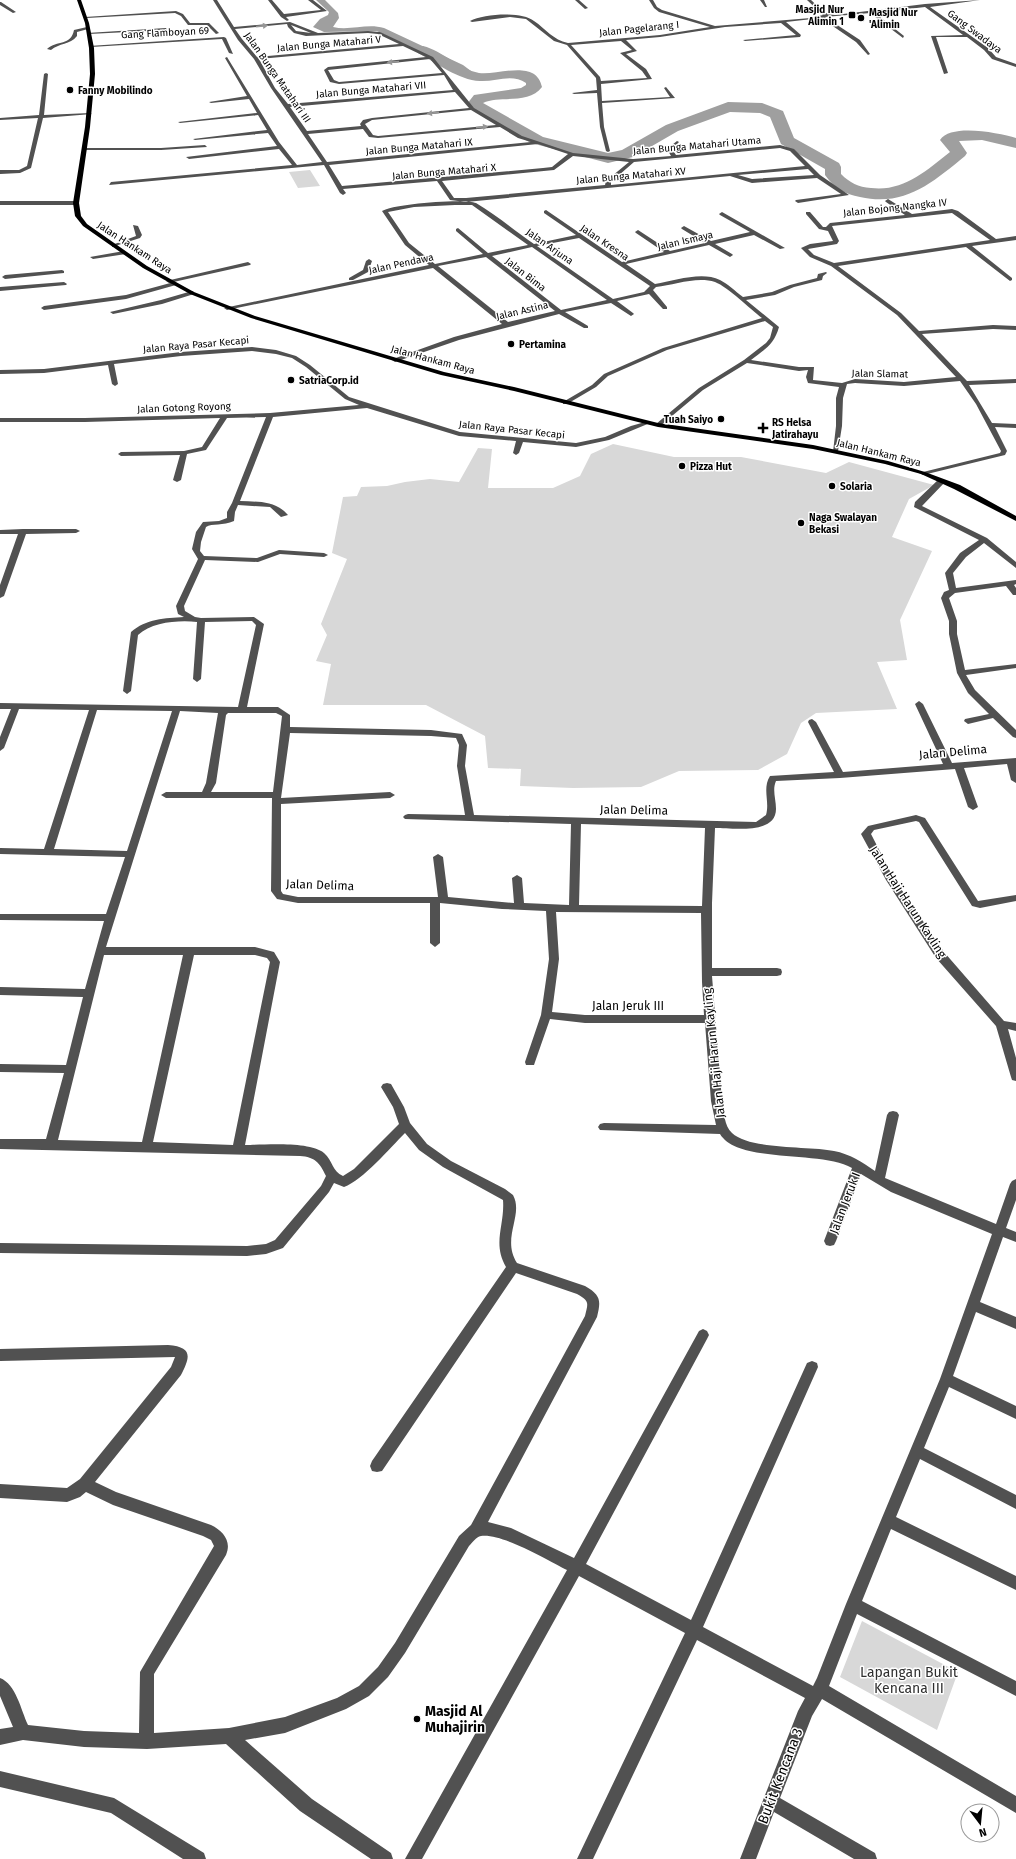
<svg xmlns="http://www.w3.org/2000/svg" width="1016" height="1859" font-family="'Fira Sans',sans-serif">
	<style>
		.green { fill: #d8d8d8 }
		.water { fill: #9f9f9f }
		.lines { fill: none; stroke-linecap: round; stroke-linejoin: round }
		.river { fill: #9f9f9f; fill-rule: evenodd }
		.minor { fill: #515151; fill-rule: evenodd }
		.major { fill: #000; fill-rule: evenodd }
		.oneway { fill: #979797 }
		.poi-dot { fill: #000; stroke: #fff; stroke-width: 1.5 }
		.labels { text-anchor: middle; stroke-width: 3; stroke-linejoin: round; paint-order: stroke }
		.far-poi-label { font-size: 10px; font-weight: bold; fill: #000; stroke: #fff; text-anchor: start }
		.far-street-label { font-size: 10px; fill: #000; stroke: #fff }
		.street-label { font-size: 12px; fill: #000; stroke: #fff }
		.near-park-label { font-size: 14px; fill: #2f2f2f; stroke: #fff }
		.near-poi-label { font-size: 14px; font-weight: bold; fill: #000; stroke: #fff; text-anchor: start }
		.near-street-label { font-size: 14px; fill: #000; stroke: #fff }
	</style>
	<rect width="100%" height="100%" fill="#fff"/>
	<path class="green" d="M310,170L320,186L298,188L289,172Z
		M613,444L674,457H741L826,473L849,462L934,485L909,499L892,537L932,551L900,620L907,660L877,662L897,709L816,713L801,723L787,754L758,770L679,771L641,787L573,788L520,786L521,769L488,768L485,736L426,705H323L331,664L316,661L327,635L321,624L347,559L332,553L343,497L357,496L361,487L387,486L405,482L430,479L459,482L478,448L492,449L488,488H553L580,476L591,454Z
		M862,1621L958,1672L937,1730L840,1677Z"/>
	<path class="water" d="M316,0H325L338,13L339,18L333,27C350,31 367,23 384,28L463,65L471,71L461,72L377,31L324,32L313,27L320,19L328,15L329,12Z"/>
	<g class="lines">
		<path class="river" d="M423,46C443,51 459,69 479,73C497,76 536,58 542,87C529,105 500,95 483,103L543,137L608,153L622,150L666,125L728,102L762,103L783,111L794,138L839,163L841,167V174C850,183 858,187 871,188C903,192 926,171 950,152L940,140C951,123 999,133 1016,138V148L982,140L959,141L967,153L965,156C932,183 905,207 860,197C845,194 834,188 825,175V169L781,144L770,117L760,113L730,112L678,131L633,157L608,163L531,143L479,114L467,104L474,95L521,88L526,85V83C512,73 495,82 480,81C458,80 437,63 418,53L416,50L418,47Z"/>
		<path class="minor" d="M213,0H217L234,27L290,22L318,33L368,31L380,32L433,57L474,108L522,136L573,153L633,159L671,156L667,149L677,141L679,142L672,149L676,155L780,145L794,149L820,175L849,195L798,203L795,201L796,200L841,194L817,178L752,183L730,176L466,202L450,200L437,181L343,189L346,193L343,195L340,193L324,165L109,185L111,182L292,165L279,149L189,159L186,157L277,146L268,133L195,140L193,139L267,130L258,115L180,123L178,122L257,113L249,99L211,103L209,102L247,96L225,58L227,57L279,142L297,165L322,162L271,88L254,59L238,40ZM287,24L288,27L294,33L306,36L368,33L378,34L399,44L257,57L242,39L235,29ZM291,25L311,33L296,31ZM403,46L426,57L328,67L324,70L330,82L339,84L444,75L453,90L288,104L275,88L259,59ZM430,59L442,73L339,82L334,80L328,70ZM455,92L469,108L372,118L363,120L360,124L361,126L307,131L290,107ZM471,110L496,125L378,136L373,135L365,124L372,120ZM500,127L518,138L531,142L327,162L308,134L363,129L369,137L378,138ZM538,144L568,154L552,167L543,168L342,186L329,165ZM780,148L790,151L805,166L611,185V182L634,162ZM573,156L629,162L606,181L605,185L466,198H454L442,181L554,170ZM808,169L814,175L752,179L738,175Z
			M268,0H272L284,14L321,10L308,0H313L327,11L286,17L289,20L287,21L281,17Z
			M575,0H579L588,8L585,9Z
			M649,0H653L657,7L662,10L715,26L811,18L823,15L807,0H811L825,13L835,15L925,4L980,0L930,7L988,48L996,57L1016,64V67L992,59L984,50L967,37H936L948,73L944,74L931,36L963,35L925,7L875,13L904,36L903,38L870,13L825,17L860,40L870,54L868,55L856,42L821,18L786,22L801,35L800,37L745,41L743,40L796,35L781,23L725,27L660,37L626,40L637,51L626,54L646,69L652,79L601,84L602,101L670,97L664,88L666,87L675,98L602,103L604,127L610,151L608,152L606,151L600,127L597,93L574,94L572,93L597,90L596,78L567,45L554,41L526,19L510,17L472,22L470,21C484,14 521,11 534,21C546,29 553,40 568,43L660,35L710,27L659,12L654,8ZM621,41L632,50L620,53L642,71L647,78L601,81L600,77L571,45Z
			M760,0H764L767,7H765Z
			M0,2H1L16,12L13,13L0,5Z
			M176,11L183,14L190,23H209L219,33L216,34L207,25H188L181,16L175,13L87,18L85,17Z
			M87,27L88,29L77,32V36C70,45 59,43 51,50L47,49C57,40 71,46 74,30Z
			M166,28L167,30L89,34L87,33Z
			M224,37L226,38L233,54L229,53L222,39L91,47L89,46Z
			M46,73L48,74L44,115L90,113L92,114L43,118L31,168L20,173L0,174V170H19L27,166L38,118L0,120V118L39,115L44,74Z
			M205,145L207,147L161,150H85L83,149L85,148H161Z
			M888,199L912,214L952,209L958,211L996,239L1016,236V240L972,246L1012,278V280L1010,281L966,247L838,266L901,313L919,331L993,325L1016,326V330L993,329L922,334L967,381L1016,379V383L969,385L992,423L1016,424V428L995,427L1007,451L1005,455L923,475L919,473L1000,453L1001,451L976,404L960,381L904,386L855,383L847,384L843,398L842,426L838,451L833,452L836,426V398L839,387L808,383L806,377L808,370L799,371L747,363L703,390L660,426H656V424L699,388L744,360L766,343L770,338L773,327L765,321L667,350L608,376L596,387L567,404H563V402L592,385L604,374L663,348L762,318C750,309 728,287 715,282C697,276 674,285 656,287L653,290L667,307V309H663L649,294L617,301L633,313L634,314L631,316L611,303L565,312L588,326V328H584L559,314L459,340L395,362L392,360L393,359L454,337L502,324L433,268L227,310L224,308L429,265L405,245L382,211C392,204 465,198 476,203C495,214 515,231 534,244L576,235L544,213V211L546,210L622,262L664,252L636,233L635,232L638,230L670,251L705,243L682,229L681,228L684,226L711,241L750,232L720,215L719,214L722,212L785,248L780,249L754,235L715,244L732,254L733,255L730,257L709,245L626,264L655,284C675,281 701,271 720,280C728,284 735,291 743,297L772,292L790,285L817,278L818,274L826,272L827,273L823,276L822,280L794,287L775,295L746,300L779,327C774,345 765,349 751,360L799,367H814L813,380L842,383L855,379L904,382L956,377L897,315L831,266L810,257L801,248L810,244L833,241L828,231L819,229L806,214V212H810L823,227H826L830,223L905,215L886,202L885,201ZM455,205H472L528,245L488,253L458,228L456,229V231L483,254L435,264L409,243L388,212L414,207ZM952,213L990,240L834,263L814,255L808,249L837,244L839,241L832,226ZM579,238L650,286L644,292L613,299L537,246ZM532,247L607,300L561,310L492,256ZM486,257L555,311L508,322L438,266Z
			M0,201H76L79,203L76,205H0Z
			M133,225L138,226L142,235L140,238L112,247V245L136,236Z
			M124,251L127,253L126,254L93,259L90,257Z
			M369,259L372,261L368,272L353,280H349V278L363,270L366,261Z
			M248,262L251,264L250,265L169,283L166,281Z
			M62,270L64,271V273L5,279L2,277L5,275Z
			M64,282L67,284L66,285L0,291V287Z
			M174,282L177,284L176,285L126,299L44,310L41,308L44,306L126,295Z
			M192,291L194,292V294L162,304L113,314L110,312L161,300Z
			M252,347L276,350L296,356L310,365L349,397L460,432L576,443L605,437L631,426L645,422L650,423L609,440L576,447L523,442L519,453L516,455L513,453L516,441L459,436L367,408L273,417L240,501C258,502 275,500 288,515L281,517L270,507L238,505L235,512L234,521C223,526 212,523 206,527L201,542L200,551L204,556L257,558L279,550L324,553L328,555L324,557L280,554L258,562L205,560L184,606L185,611L195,617L201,618L254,617L264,624L247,707H278L290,715V727L431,730L462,734L467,745L465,766L474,815L756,822L766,815C770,801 762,789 770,776L834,772L808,722L809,720L812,719L816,722L843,772L943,764L915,704L919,701L923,704L952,763L1016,758V783L1011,780L1007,764L964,768L978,807L973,810L968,807L955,769L840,778L776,781C772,790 776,799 776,809C776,835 732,828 715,828L712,903V968H777L781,969L782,972L781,975L777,976H712L722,1101C724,1111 724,1126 732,1133C750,1150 809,1146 834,1151C850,1154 862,1162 875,1171L887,1115L889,1112L893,1111L897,1112L899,1115L885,1178L996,1224L1010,1184L1012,1181L1016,1179V1200L1006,1228L1016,1232V1242L1003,1237L980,1302L1016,1317V1329L976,1312L953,1376L1016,1406V1419L949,1387L924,1448L1016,1495V1509L920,1459L896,1517L1016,1576V1590L891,1529L862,1601L1016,1681V1696L857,1614L829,1686L1016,1796V1813L822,1699L812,1716L780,1798L875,1853L877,1859H854L774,1812L756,1859H740L798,1711L805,1698L697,1640L593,1859H577L685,1633L579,1576L422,1859H405L567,1570C547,1560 502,1533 481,1536C476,1537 472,1543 469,1546L405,1653L388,1677L369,1696L346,1709L285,1733L245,1740L312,1799L391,1853L393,1859H371L300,1811L226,1744L147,1749L84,1747L23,1740L0,1745V1729L13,1727L0,1696V1678C16,1684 21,1710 28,1725L84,1731L139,1733L140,1672L214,1546L211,1540L203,1536L113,1505L86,1492L80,1497L67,1502L0,1498V1484L67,1488L80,1479L171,1367L175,1357L0,1361V1349L168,1345C192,1347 191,1356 181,1375L95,1482L116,1492L211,1525C223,1531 232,1541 226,1555L154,1674V1733L229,1728L285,1717L337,1698L359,1686L378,1667L395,1643L459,1536L471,1525L585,1316C588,1303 590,1301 577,1294L516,1273L382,1471L377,1472L372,1471L370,1466L372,1461L506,1267C492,1243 505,1225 503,1200L443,1167L419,1150L405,1133C390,1148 363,1180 344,1187L334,1183L329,1192L283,1248L266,1254L247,1256L0,1253V1243L247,1246L266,1244L275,1240L321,1186L326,1176C320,1163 315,1157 300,1156L0,1149V1139H46L64,1073L0,1072V1064L66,1065L83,997L0,995V987L85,989L104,921L0,920V914H106L125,857L0,854V848L44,849L89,710L19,709L4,748L0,751V737L11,709H0V703L238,707L256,625L252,621L205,622L201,679L197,682L193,679L197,622C179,620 152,622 138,635L131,691L127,694L123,691L131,632C146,619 165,618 184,617L178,614L176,606L198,559L192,549L196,532L203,522L219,521L227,518V512L232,503L266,417L227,418L206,450L187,454L181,480L177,482L173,480L180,455L121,456L118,454L121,452L184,451L202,447L220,418L85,422H0V418H85L270,413L359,405L345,399L306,367L292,358L276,354L252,351L181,356L114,364L118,384L115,386L112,384L108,365L44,373L0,374V370L44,369L181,352ZM97,710L172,711L127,851L54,849ZM180,711L218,713L206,783L202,792H166L161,795L166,798H272L271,891L277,899L298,903H430V943L435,947L440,943V903L502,909L546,911L549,959L541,1015L525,1062L526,1065H534L535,1062L550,1019L585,1023H705L711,1101L716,1125L604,1123L600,1124L598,1127L600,1130L720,1134C738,1164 820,1150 852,1168L824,1241L826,1245L830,1246L834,1245L836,1241L861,1174L891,1192L992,1234L940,1379L846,1604L817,1678L813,1686L703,1627L818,1367L817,1363L812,1361L807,1363L691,1620L586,1564L707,1339L709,1335L707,1331L703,1329L699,1331L574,1558L511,1528L488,1522L597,1317C601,1301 601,1295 585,1286L517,1263C501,1238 524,1215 513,1195L505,1189L451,1161L427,1144L410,1123L404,1107L391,1084L387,1083L383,1084L381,1087L393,1107L399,1124L354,1169L343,1176C332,1171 333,1161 324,1153C309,1141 264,1145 245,1145L280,962L274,952L255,947H106ZM228,713H276L282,716L273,792H211L216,783L226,715ZM290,733L431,736L456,738L459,745L457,766L465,815L408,814L405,815L403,817L405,819L571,824L569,905L524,903L522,878L517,875L512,878L514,903L448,897L443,857L438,854L433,857L438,897H298L283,894L281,891V804L390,798L395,795L390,792L281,798ZM581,824L705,828L702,906L579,905ZM556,912L701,913L702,982L704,1015H585L552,1012L559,959ZM104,955H183L142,1142L58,1140ZM194,955H255L267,958L270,962L233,1145L153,1142Z
			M939,479L946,481L922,506L987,538L1016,562V568L984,543L966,557L953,573L956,588L1016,580V584L1014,585L1016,588V595H1013L1006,586L955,593L949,598L957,621V634L965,670L1016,664V668L966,675L975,690L1016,730V738L1013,737L993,718L968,724L964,721L965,719L989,714L968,693L957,673L949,634V621L941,598L944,592L949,590L945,573L960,553L979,540L914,507L915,502Z
			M23,529H76L80,531L76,533L26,534L4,596L0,598V585L18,534H0V530Z
			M916,815L925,818L978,901L1016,895V901L980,908L972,906L919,822L916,821L874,830L871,834L893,877L944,952L1004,1021L1016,1023V1031L1008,1029L1016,1058V1081L1012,1080L1011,1077L996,1026L936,958L886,880L861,834L868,826Z
			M0,1771L114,1798L204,1853L206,1859H183L111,1813L0,1787Z"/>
		<path class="major" d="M77,0H81L89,23L94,48L95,74L90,127L79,203L81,216L87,224L147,266L194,292L255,316L444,372L514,387L658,423L813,445L888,461L925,472L960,485L1016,516V521L954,489L921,474L885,464L813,449L658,427L514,391L441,375L251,318L190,294L143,268L83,226L75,216L73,203L85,127L90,74L89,48L85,23Z"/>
	</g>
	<defs><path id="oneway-solid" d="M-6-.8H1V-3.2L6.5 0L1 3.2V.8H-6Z"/></defs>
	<g class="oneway">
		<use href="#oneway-solid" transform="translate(262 26) rotate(-6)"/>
		<use href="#oneway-solid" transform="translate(393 62) rotate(175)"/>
		<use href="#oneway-solid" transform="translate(433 113) rotate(174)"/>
		<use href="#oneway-solid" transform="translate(482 127) rotate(-6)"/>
	</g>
	<g class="poi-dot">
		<rect x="848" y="11" width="8" height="8" rx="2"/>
		<circle cx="861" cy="18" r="4"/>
		<circle cx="70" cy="90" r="4"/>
		<circle cx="511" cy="344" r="4"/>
		<circle cx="291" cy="380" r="4"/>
		<circle cx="721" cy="419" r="4"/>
		<path d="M761 422h4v4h4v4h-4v4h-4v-4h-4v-4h4z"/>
		<circle cx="682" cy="466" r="4"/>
		<circle cx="832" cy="486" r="4"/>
		<circle cx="801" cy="523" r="4"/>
		<circle cx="417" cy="1719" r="4"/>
	</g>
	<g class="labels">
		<g class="far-poi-label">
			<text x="844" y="13" text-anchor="end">Masjid Nur<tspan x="844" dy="12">Alimin 1</tspan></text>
			<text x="869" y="16">Masjid Nur<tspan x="869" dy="12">'Alimin</tspan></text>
			<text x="78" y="94">Fanny Mobilindo</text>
			<text x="519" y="348">Pertamina</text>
			<text x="299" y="384">SatriaCorp.id</text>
			<text x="713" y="423" text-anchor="end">Tuah Saiyo</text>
			<text x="772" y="426">RS Helsa<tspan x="772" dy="12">Jatirahayu</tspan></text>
			<text x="690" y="470">Pizza Hut</text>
			<text x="840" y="490">Solaria</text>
			<text x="809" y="521">Naga Swalayan<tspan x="809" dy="12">Bekasi</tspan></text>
		</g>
		<g class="far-street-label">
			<text transform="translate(639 28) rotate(-6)" y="4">Jalan Pagelarang I</text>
			<text transform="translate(975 31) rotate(37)" y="4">Gang Swadaya</text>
			<text transform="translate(165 32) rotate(-3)" y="4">Gang Flamboyan 69</text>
			<text transform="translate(329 43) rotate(-5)" y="4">Jalan Bunga Matahari V</text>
			<text transform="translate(278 77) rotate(55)" y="4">Jalan Bunga Matahari III</text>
			<text transform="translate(371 89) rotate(-5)" y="4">Jalan Bunga Matahari VII</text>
			<text transform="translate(697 145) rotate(-5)" y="4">Jalan Bunga Matahari Utama</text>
			<text transform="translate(419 146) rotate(-5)" y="4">Jalan Bunga Matahari IX</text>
			<text transform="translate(444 171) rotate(-5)" y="4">Jalan Bunga Matahari X</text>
			<text transform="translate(631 175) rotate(-5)" y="4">Jalan Bunga Matahari XV</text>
			<text transform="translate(895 207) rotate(-6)" y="4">Jalan Bojong Nangka IV</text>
			<text transform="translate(685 240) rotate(-13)" y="4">Jalan Ismaya</text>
			<text transform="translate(605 242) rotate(34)" y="4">Jalan Kresna</text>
			<text transform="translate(550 246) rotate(35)" y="4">Jalan Arjuna</text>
			<text transform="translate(135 247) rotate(33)" y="4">Jalan Hankam Raya</text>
			<text transform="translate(401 263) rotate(-12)" y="4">Jalan Pendawa</text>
			<text transform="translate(526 274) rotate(38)" y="4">Jalan Bima</text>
			<text transform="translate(522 310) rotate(-13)" y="4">Jalan Astina</text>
			<text transform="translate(196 344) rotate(-5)" y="4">Jalan Raya Pasar Kecapi</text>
			<text transform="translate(433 359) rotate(15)" y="4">Jalan Hankam Raya</text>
			<text transform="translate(880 373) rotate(1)" y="4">Jalan Slamat</text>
			<text transform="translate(184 407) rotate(-2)" y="4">Jalan Gotong Royong</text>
			<text transform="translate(512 429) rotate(6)" y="4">Jalan Raya Pasar Kecapi</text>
			<text transform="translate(879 452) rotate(14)" y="4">Jalan Hankam Raya</text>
		</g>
		<g class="street-label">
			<text transform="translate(953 752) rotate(-5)" y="4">Jalan Delima</text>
			<text transform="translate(634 810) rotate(1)" y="4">Jalan Delima</text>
			<text transform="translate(320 885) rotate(2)" y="4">Jalan Delima</text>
			<text transform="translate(908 902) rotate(57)" y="4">Jalan Haji Harun Kavling</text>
			<text x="628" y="1010">Jalan Jeruk III</text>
			<text transform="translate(714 1053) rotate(-96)" y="4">Jalan Haji Harun Kayling</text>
			<text transform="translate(845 1203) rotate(-69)" y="4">Jalan Jeruk I</text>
		</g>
		<g class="near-park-label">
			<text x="909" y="1677">Lapangan Bukit<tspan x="909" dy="16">Kencana III</tspan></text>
		</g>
		<g class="near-poi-label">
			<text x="425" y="1716">Masjid Al<tspan x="425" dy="16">Muhajirin</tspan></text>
		</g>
		<g class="near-street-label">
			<text transform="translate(780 1776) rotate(-69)" y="5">Bukit Kencana 3</text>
		</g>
	</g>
	<g transform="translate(980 1823) rotate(164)"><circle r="19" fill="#ffffff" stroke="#999999"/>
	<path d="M0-3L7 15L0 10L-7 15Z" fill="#000000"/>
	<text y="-6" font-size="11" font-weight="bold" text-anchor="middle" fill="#000000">N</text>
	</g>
</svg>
